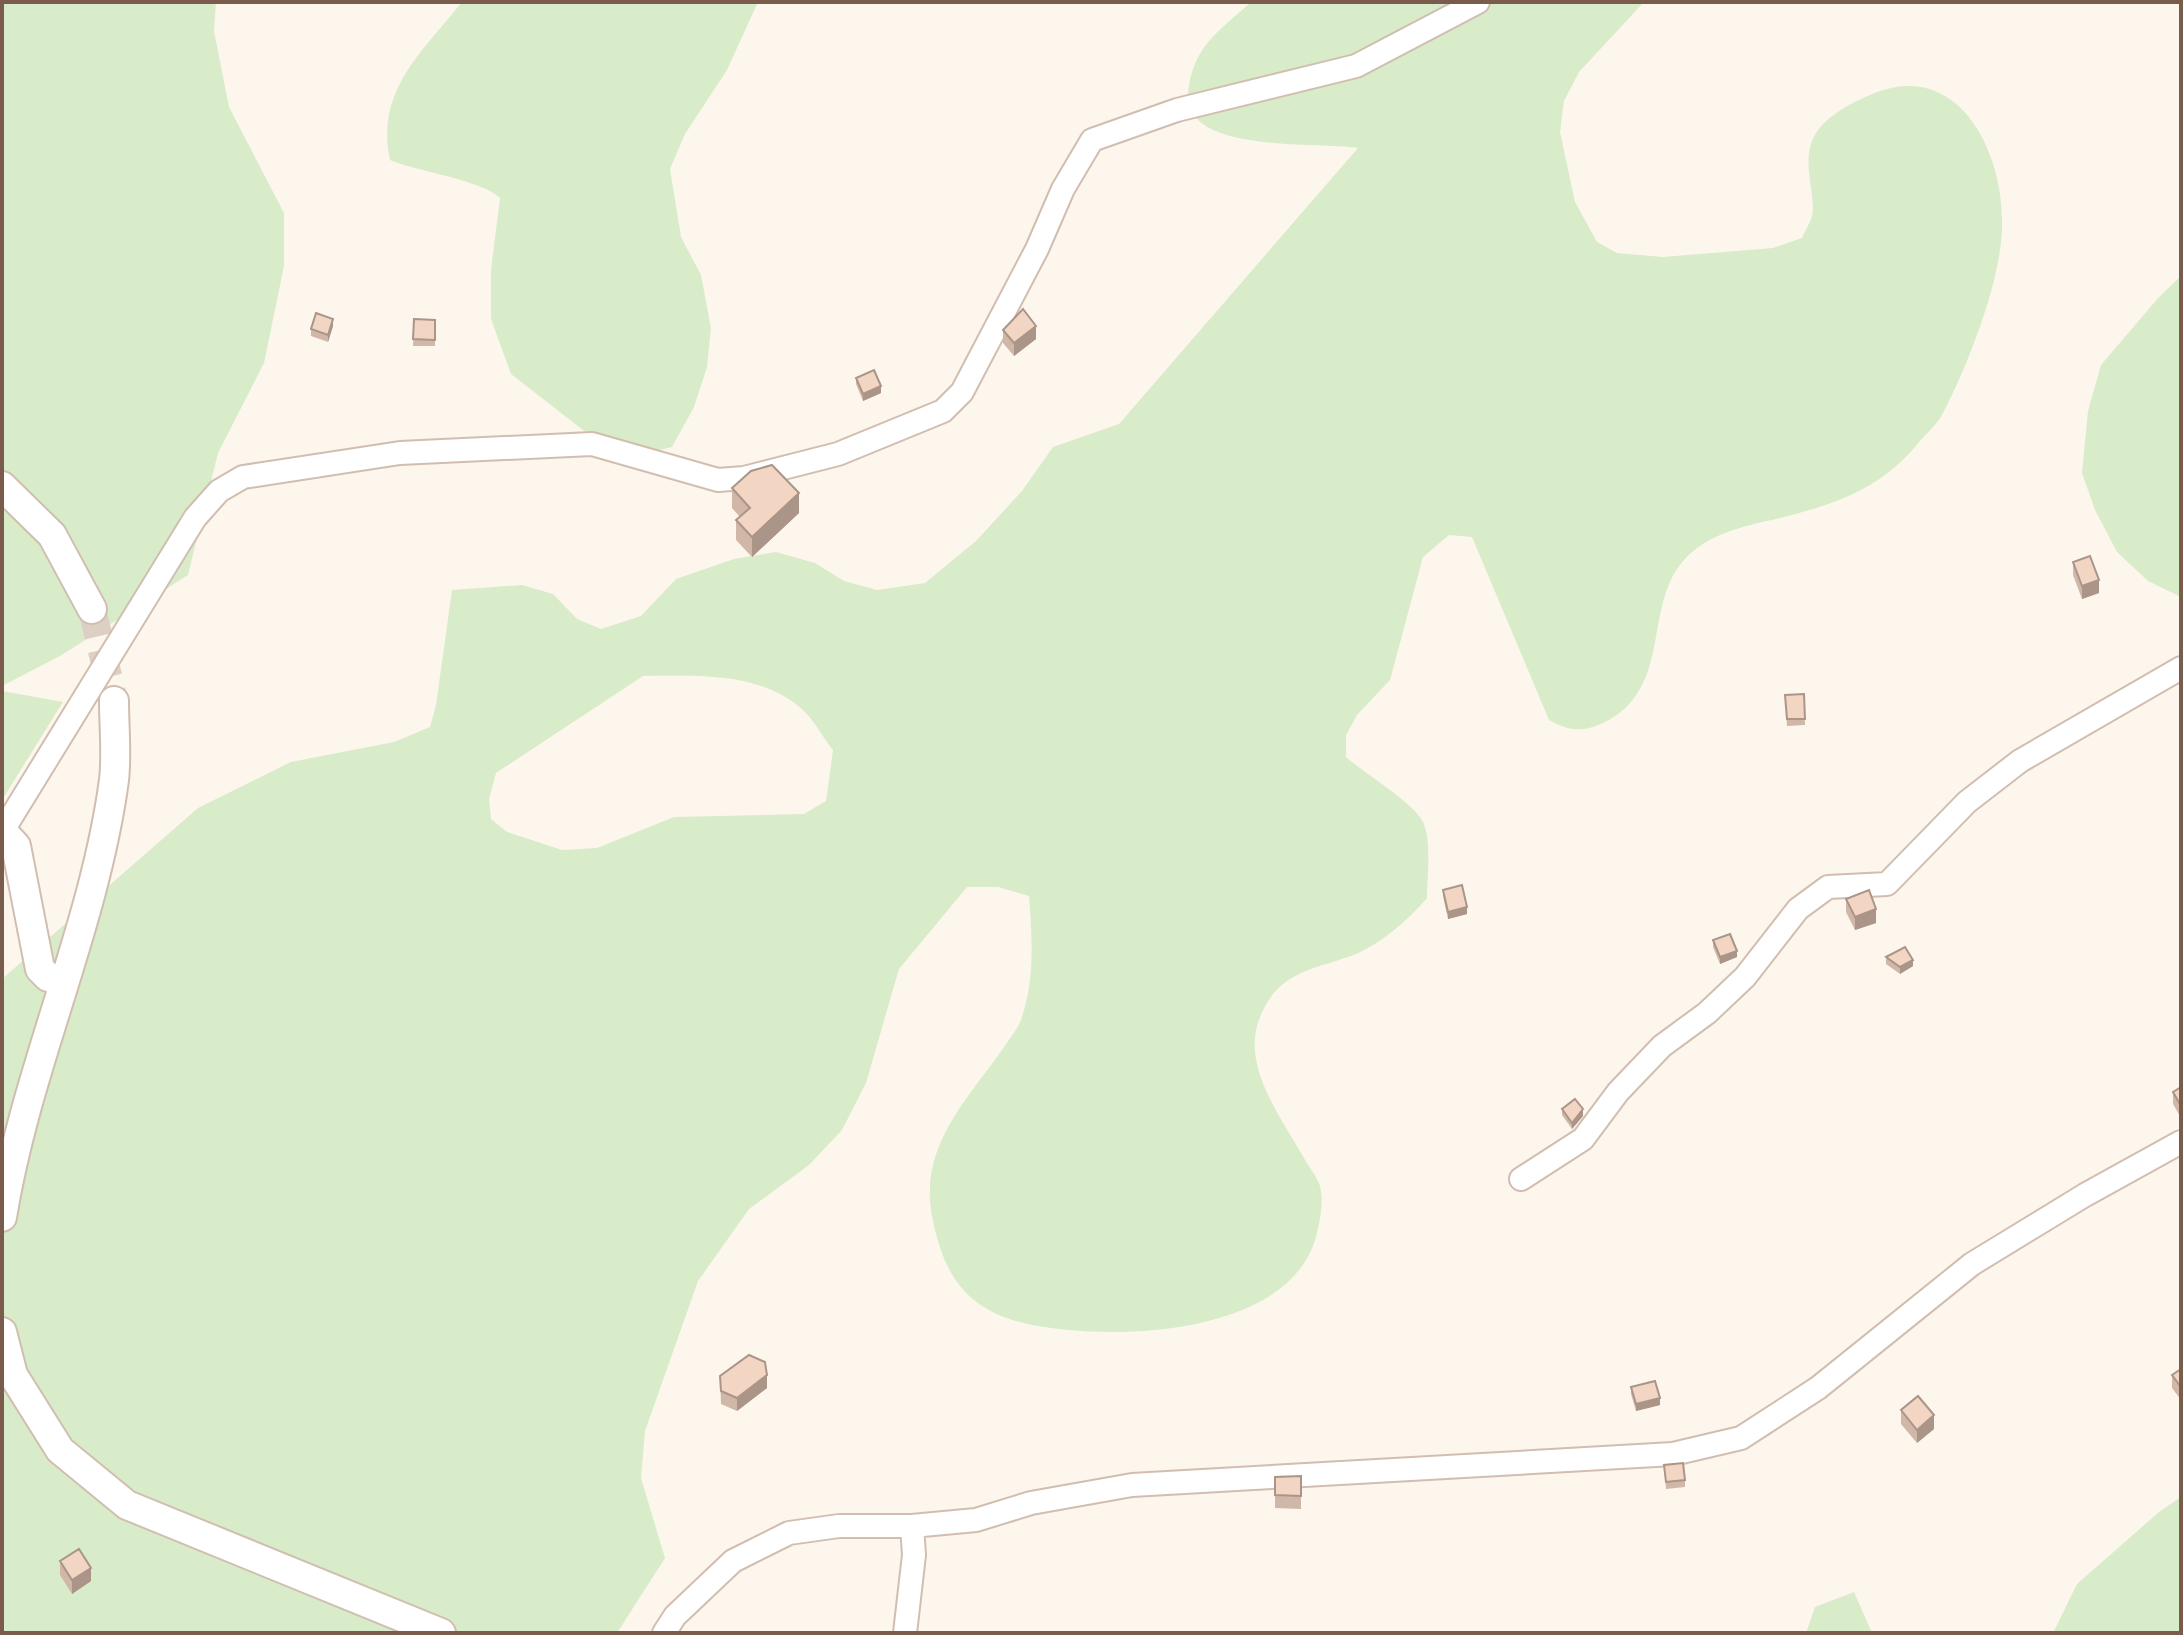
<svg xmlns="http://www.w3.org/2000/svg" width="2183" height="1635" font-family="'Noto Sans',sans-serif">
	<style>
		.green { fill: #d8ecc9; fill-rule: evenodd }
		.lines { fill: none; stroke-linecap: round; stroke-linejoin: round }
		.tertiary-tunnel { stroke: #dcd0c4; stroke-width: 28; stroke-dasharray: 28 14; stroke-linecap: butt }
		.minor-casing { stroke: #d1beb0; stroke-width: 26 }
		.tertiary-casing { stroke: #d1beb0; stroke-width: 32 }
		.minor { stroke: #fff; stroke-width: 22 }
		.tertiary { stroke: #fff; stroke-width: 28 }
		.wall { fill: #d1b7a8 }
		.shaded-wall { fill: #aa9588 }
		.building { fill: #f3d5c3; stroke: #aa9588; stroke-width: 2 }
	</style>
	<rect width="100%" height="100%" fill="#fdf6ec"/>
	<path class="green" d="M2,2H216L214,31L229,107L284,213V266L264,363L218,453L188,575L60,656L2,686Z
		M462,2H758L727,70L685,134L670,169L681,237L701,275L711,328L707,367L694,407L672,447L634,456L601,444L511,374L491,319V270L500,198C482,180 419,172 390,160C375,91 422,52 462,2Z
		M1251,2H1644L1579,72L1564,101L1560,132L1575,202L1597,242L1617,253L1663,257L1773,248L1802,238C1805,231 1810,223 1812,216C1817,196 1799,160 1816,133C1828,115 1851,103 1870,95C1958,56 2005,153 2002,228C2001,280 1968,365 1944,411C1939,422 1929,431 1921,440C1883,486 1845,501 1788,516C1747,526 1702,532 1677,569C1646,615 1669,690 1605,722C1583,733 1569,731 1549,720L1472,537L1449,535L1423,557L1390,680L1357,715L1346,735V757C1366,775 1412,801 1423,822C1432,842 1427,877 1427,898C1408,920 1379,946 1351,956C1311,970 1278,972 1260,1017C1240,1065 1281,1117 1304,1158C1309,1167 1317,1177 1320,1186C1324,1203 1320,1220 1316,1237C1288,1336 1115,1341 1032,1325C968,1312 944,1278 932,1216C919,1147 966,1101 1002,1050C1008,1040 1019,1028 1022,1017C1035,978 1032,936 1029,896L998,887H967L899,969L866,1083L842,1130L809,1165L749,1209L698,1281L645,1431L641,1478L665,1558L617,1633H2V979L198,808L291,762L394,742L430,727L436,705L452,590L522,585L553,594L577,619L601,629L641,616L676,579L734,559L776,552L815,563L844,581L877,590L925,583L976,541L1022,491L1053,447L1119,424L1358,148C1321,141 1184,155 1188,94C1192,47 1218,32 1251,2ZM643,676C698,676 759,671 803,710C815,721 823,738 833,750L826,801L804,814L674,817L597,848L562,850L507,832L491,819L489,799L496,773Z
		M2181,276V597L2148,581L2117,552L2095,510L2082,473L2088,411L2101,365L2159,297Z
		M2,691L63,702L2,800Z
		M2181,1497V1633H2053L2077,1584L2159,1512Z
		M1854,1592L1872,1633H1806L1815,1607Z"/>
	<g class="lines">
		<path class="tertiary-tunnel" d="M92,609L114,701"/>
		<defs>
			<path id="minor" d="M2,832L195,518L219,491L243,477L400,453L592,444L718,480L744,478L838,454L943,411L962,392L1037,249L1063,189L1092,140L1177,110L1356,66L1478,2
				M1521,1179L1583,1139L1618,1092L1662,1046L1707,1013L1745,977L1798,909L1828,887L1887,884L1967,802L2020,761L2181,668
				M664,1633L675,1616L733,1561L789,1533L839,1526H912L976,1520L1031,1503L1132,1485L1673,1454L1741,1438L1818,1388L1972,1264L2085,1195L2181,1142
				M905,1633L914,1555L912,1526"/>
			<path id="tertiary" d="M2,486L52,535L92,609
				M3,832L16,846L40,969L48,977L64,981
				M2,1217C26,1068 94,929 114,780C117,755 114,727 114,701
				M2,1332L13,1375L60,1450L127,1505L441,1633"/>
		</defs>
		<use href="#minor" class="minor-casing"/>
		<use href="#tertiary" class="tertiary-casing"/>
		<use href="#minor" class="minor"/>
		<use href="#tertiary" class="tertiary"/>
	</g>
	<path class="wall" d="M414,319L435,320V346H413Z
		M333,326L328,342L311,336V329Z
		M1003,330L1036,339L1014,356L1003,343Z
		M856,378L881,393L863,401L856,384Z
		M732,488L799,513L752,557L736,540V520L740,517L732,508Z
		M2073,562L2099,593L2082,599L2073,575Z
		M1804,694L1805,725L1787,726L1785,695Z
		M1443,890L1467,914L1448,919L1443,896Z
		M1846,899L1876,923L1855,930L1846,912Z
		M1713,940L1737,957L1720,964L1713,947Z
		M1886,957L1913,966L1900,974L1886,964Z
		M2181,1087V1118L2173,1104V1092Z
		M1562,1109L1583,1116L1572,1129L1562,1115Z
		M2181,1369V1400L2172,1388V1375Z
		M720,1376L767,1388L737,1411L721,1404Z
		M1631,1387L1660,1405L1636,1411L1631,1394Z
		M1901,1410L1934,1429L1917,1443L1901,1424Z
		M1664,1465L1685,1480V1487L1666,1489Z
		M1301,1476V1509L1275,1508V1477Z
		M60,1561L91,1581L72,1594L60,1575Z"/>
	<path class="shaded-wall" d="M333,319V326L328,342V335Z
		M1036,326V339L1014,356V343Z
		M881,386V393L863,401V394Z
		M799,493V513L752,557V537Z
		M2099,580V593L2082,599V586Z
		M1467,907V914L1448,919V912Z
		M1876,909V923L1855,930V917Z
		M1737,951V957L1720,964V957Z
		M1913,960V966L1900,974V967Z
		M1583,1109V1116L1572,1129V1123Z
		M767,1375V1388L737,1411V1398Z
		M1660,1398V1405L1636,1411V1404Z
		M1934,1415V1429L1917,1443V1430Z
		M91,1568V1581L72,1594V1580Z"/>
	<path class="building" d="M1023,309L1036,326L1014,343L1003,330Z
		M316,313L333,319L328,335L311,329Z
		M414,319L435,320V340L413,339Z
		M874,370L881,386L863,394L856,378Z
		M772,465L799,493L752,537L736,520L750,508L732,488L751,471Z
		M2090,556L2099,580L2082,586L2073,562Z
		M1804,694L1805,719H1787L1785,695Z
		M1462,885L1467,907L1448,912L1443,890Z
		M1869,890L1876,909L1855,917L1846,899Z
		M1730,934L1737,951L1720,957L1713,940Z
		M1905,947L1913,960L1900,967L1886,957Z
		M2181,1087V1106L2173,1092Z
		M1575,1099L1583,1109L1572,1123L1562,1109Z
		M749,1355L765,1362L767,1375L737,1398L721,1391L720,1376Z
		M2181,1369V1387L2172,1375Z
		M1655,1381L1660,1398L1636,1404L1631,1387Z
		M1918,1396L1934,1415L1917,1430L1901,1410Z
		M1683,1463L1685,1480L1666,1482L1664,1465Z
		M1301,1476V1496L1275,1495V1477Z
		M79,1549L91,1568L72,1580L60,1561Z"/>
	<rect width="2183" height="1635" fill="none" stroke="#7a5c4d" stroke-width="8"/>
</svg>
